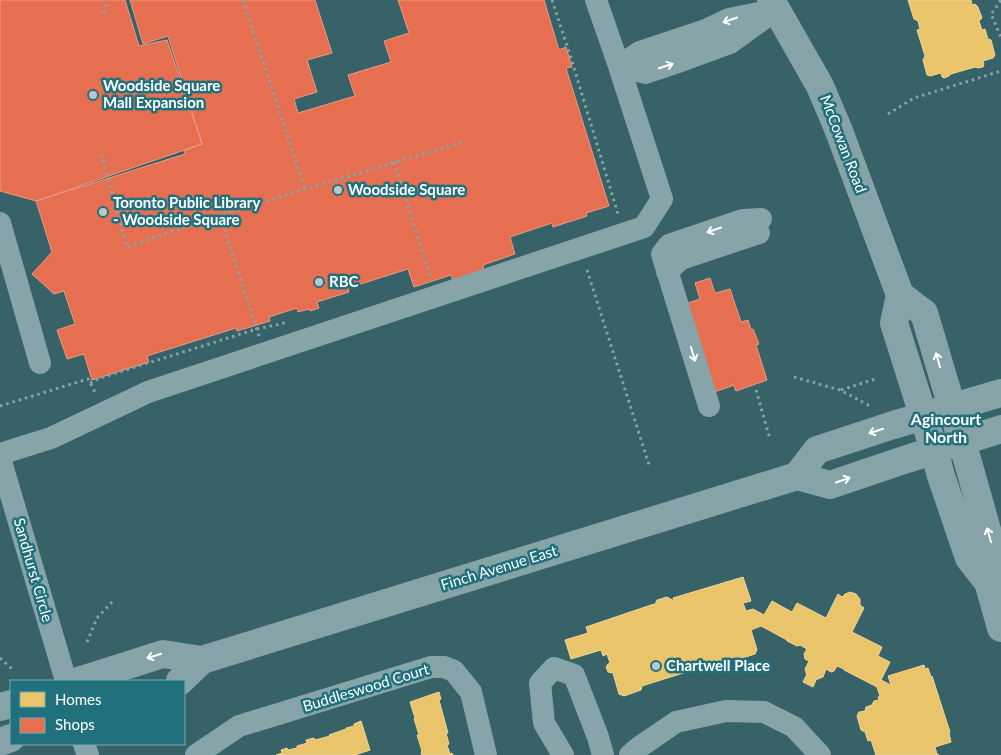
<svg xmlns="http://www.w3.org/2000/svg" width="1001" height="755" font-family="Lato,sans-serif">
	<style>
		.homes { fill: #e9c46a; stroke: #f0d697 }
		.shops { fill: #e76f51; stroke: #ee9a85 }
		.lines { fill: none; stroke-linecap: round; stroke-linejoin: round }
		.path { stroke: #87a4a9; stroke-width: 3; stroke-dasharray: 2.5 4; stroke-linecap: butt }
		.minor { stroke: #87a4a9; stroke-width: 22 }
		.major { stroke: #86a3a7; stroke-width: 28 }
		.oneway { stroke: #fff }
		.poi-dot { fill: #b9c8ca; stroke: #21717d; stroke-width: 2 }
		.labels { text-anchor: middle; stroke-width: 5; stroke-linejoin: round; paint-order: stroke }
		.poi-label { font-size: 15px; font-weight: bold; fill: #fff; stroke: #21717d; text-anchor: start }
		.street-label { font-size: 15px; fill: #fff; stroke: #21717d }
		.neighbourhood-label { font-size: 16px; font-weight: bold; fill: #fff; stroke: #21717d }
	</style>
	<rect width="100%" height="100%" fill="#366268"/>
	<path class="homes" d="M908,0H971L972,5L975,4L978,7L982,18L979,21L982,30L985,29L988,39L991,40L995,55L993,58L983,61L984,64L983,67L978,68L975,67L951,74L949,76L944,78L942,77L941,73L930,76L927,75L923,60L925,56L917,30L920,29L918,21L914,19Z
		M743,577L751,601L743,603L746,611L753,609L764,615L772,601L792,612L797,603L826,618L838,594L842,597L845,594L850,592L856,594L860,599V605L864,608L852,632L882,647L878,656L890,662L881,680L891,685L888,676L924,665L925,669L928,668L931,677L932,676L950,732L949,733L951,742L935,747L937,754L939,755H876L871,740L868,741L865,732L861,730L857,716L859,712L865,711L866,707L872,705L874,701L879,700L878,697L880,696L877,687L844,670V669L837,666L834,671L831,672L826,669L823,677L815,680H816L813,687L803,682L806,676H807L805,669L809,661L805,659L804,654L807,649L800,645L797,646L787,641V640L761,626L751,630L757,650L755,654L737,660L734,657L642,686L641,690L624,696L619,694L613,673L608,672L606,667L608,664L610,663L607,654L603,656L601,650L571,659L565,640L588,633L586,627L654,604V606L657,600L667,597L674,601L673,598Z
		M439,692L441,699L439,700L448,733H446L449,744L447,745L450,754L452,753L453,755H422L421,752L422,751L417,735H419L414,719L415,718L410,702Z
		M361,721L370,750L355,755H276L282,753L281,750L287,748L288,750L297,748V746L307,743L306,740L314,738L315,740L330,736L329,735L346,729V728L354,726V724Z"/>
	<path class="shops" d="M0,0H125L139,46L167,40L202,144L36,201L0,191Z
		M130,0H315L332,53L307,60L317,92L294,99L298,113L355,96L348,75L391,62L384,41L409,33L398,0H544L559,50L566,47L572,67L566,68L609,206L586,213L587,216L553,227L552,223L510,237L515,254L483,265L484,270L453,280L451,275L414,287L408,269L348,288L349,292L317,302L319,308L310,311L309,309L298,312L297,308L269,317L270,321L237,331L236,328L147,356L149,362L92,380L84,354L67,359L57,330L75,324L64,291L54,294L32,274L52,252L36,201L185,154L184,150L202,144L168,36L143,44Z
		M710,278L715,293L730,289L741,322L748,320L751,330L753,329L759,344L756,345L767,380L736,391L733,384H732V386L711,393L685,304L700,299L695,283Z"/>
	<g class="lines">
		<path class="path" d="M243,0L305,189
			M552,0L571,58L618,214
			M1000,0V2L991,14L1001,37
			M104,13L107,0
			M888,114L914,98L1001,71
			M101,154L127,247L220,215
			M394,162L431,279
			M587,270L650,468
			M259,336L220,215L305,189L464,142
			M794,377L840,390L872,407
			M90,383L100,378L257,329L285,323
			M756,390L770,439
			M841,390L875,379
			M0,406L88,379L96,394
			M87,642L97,618L114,600
			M0,658L12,669"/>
		<path class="minor" d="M619,66L645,73L681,61L730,43L777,9
			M619,66L640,52L706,30L729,19L769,11
			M0,223L40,363
			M667,272L681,259L759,233
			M709,406L662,254L669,245L743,220L761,219
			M0,454L51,438L148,392L644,227L662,199L619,66L596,0
			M0,458L66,681
			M84,744L88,755
			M196,755L239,726L431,667H444L454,671L471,692L486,755
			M563,755L544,723L540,683L554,668L574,675L598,737L603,755
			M630,755L638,748L676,722L726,711L764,712L794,727L820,755"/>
		<path class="major" d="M771,0L820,86L839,131L900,295L924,313L962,441L993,551L988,582
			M900,295L894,323L934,450L941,476L969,558L988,582L1001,628
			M797,476L817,450L890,426L1001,393
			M78,681L163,654L202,660L797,476L830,485L901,461L1001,429
			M180,681L202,660
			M0,707L11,704
			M0,742L11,738"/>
	</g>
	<defs><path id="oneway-shaft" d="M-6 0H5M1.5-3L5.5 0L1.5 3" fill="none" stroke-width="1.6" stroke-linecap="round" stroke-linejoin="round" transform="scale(1.25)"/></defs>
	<g class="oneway">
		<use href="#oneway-shaft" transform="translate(730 20) rotate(161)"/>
		<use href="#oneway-shaft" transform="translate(666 66) rotate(-18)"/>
		<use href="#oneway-shaft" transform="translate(714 230) rotate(161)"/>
		<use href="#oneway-shaft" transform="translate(693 354) rotate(73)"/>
		<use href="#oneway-shaft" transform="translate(938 360) rotate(-106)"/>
		<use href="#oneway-shaft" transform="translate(876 431) rotate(162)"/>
		<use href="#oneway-shaft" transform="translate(843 480) rotate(-19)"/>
		<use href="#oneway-shaft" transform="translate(989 535) rotate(-106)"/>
		<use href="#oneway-shaft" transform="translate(154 656) rotate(162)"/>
	</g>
	<g class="poi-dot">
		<circle cx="93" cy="95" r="5"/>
		<circle cx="338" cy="190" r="5"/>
		<circle cx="103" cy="212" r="5"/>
		<circle cx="319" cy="282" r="5"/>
		<circle cx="656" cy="666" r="5"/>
	</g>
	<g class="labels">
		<g class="poi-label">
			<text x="103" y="91">Woodside Square<tspan x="103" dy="17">Mall Expansion</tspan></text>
			<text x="348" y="195">Woodside Square</text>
			<text x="113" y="208">Toronto Public Library<tspan x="113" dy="17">- Woodside Square</tspan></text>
			<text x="329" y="287">RBC</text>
			<text x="666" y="671">Chartwell Place</text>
		</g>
		<g class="street-label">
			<text transform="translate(843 144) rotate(69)" y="5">McCowan Road</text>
			<text transform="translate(499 568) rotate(-17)" y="5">Finch Avenue East</text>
			<text transform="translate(33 570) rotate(74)" y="5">Sandhurst Circle</text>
			<text transform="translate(366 688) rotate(-17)" y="5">Buddleswood Court</text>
		</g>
		<g class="neighbourhood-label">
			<text x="946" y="425">Agincourt<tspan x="946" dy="18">North</tspan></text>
		</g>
	</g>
	<rect x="10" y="680" width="175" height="65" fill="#21717d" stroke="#7aaab1"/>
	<rect x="20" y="692" width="25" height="15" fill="#e9c46a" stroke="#7aaab1"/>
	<text x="55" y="705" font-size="15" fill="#ffffff">Homes</text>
	<rect x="20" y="718" width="25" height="15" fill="#e76f51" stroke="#7aaab1"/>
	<text x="55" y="730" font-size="15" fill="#ffffff">Shops</text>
</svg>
